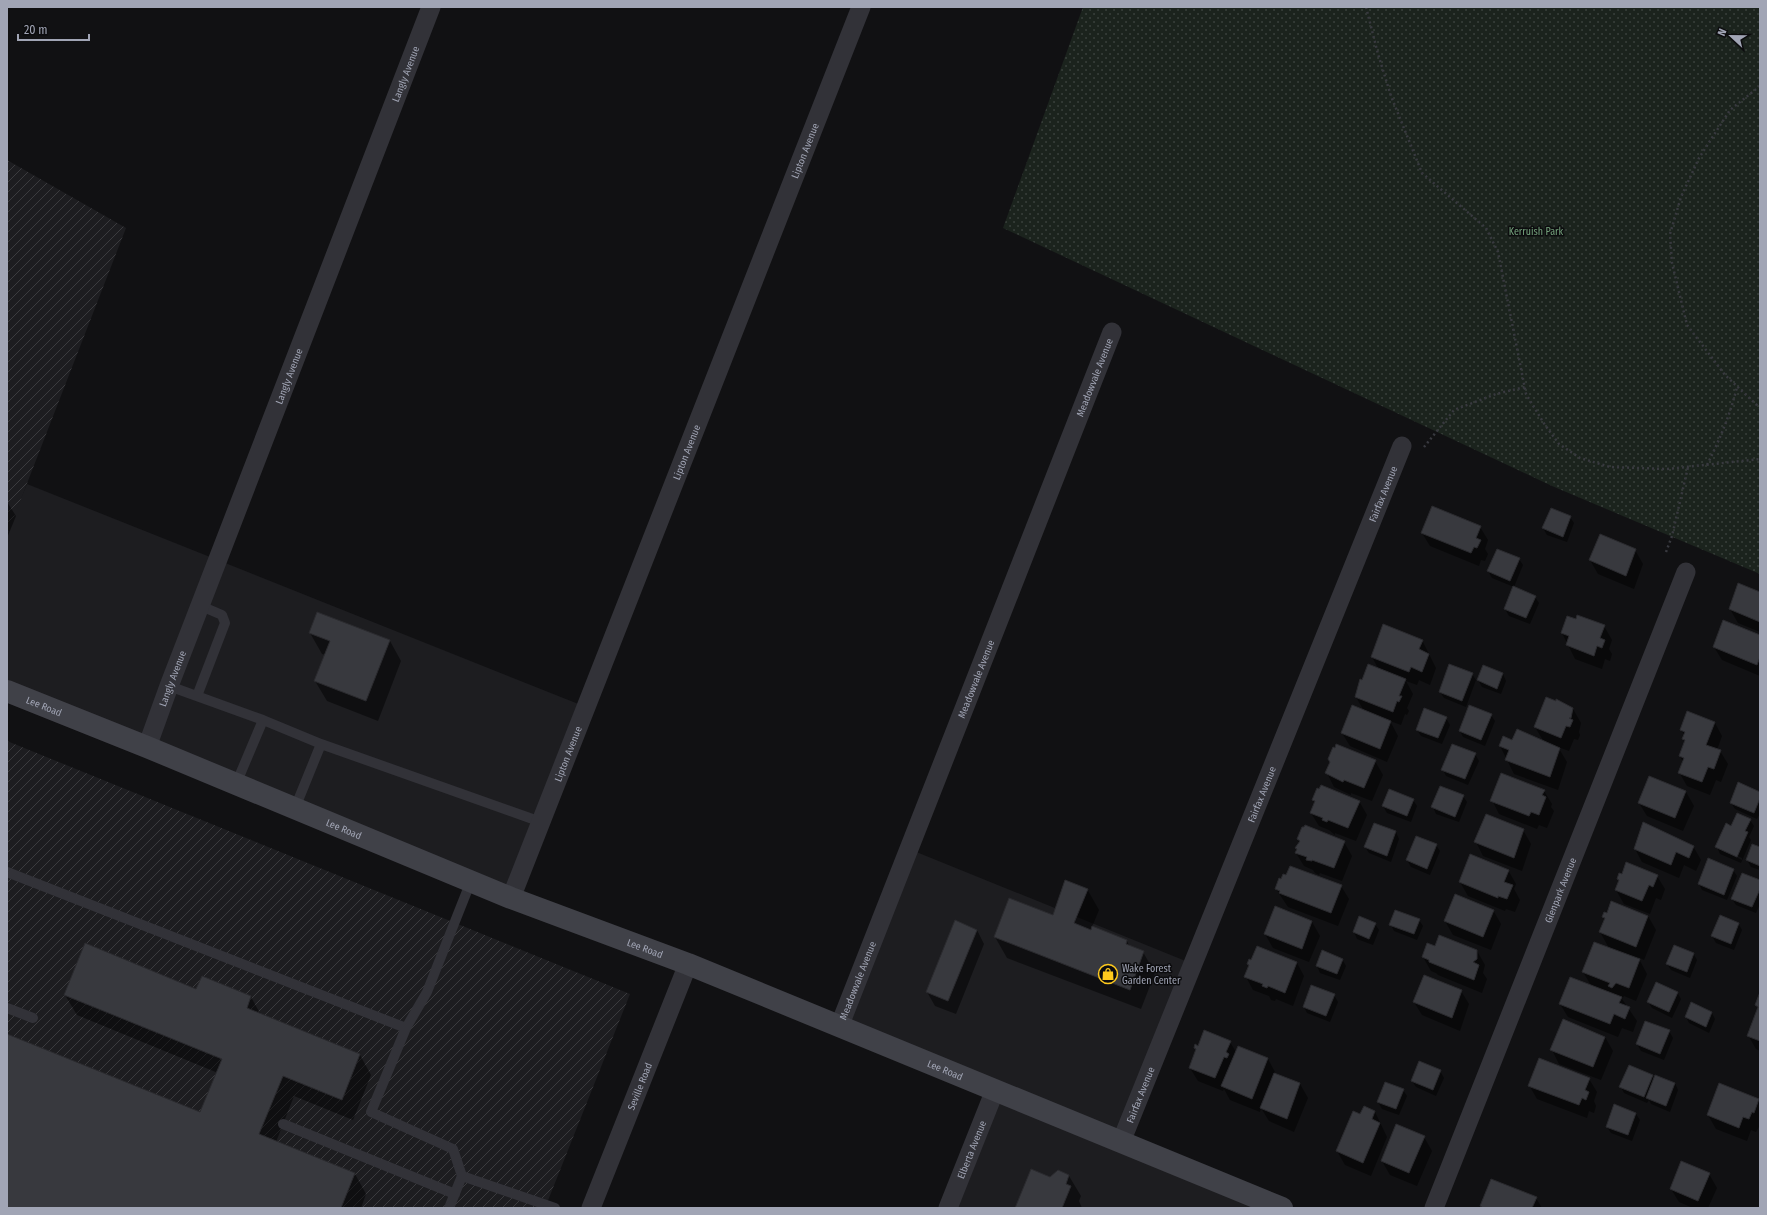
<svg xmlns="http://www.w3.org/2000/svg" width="1767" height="1215" font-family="'Fira Sans Condensed',sans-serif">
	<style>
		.built { fill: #1d1d20 }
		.industrial { fill: url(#industrial-furrows) }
		.park { fill: url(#park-dots) }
		.shadow { fill: #0007; fill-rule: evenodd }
		.building { fill: #38393e; stroke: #2b2b2f }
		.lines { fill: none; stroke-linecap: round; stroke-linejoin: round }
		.path { stroke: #38393f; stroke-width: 2.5; stroke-dasharray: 2 3; stroke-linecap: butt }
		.service { stroke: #323238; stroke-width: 10 }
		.minor { stroke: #323238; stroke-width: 19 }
		.secondary { stroke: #404148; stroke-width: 22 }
		.labels { text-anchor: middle; stroke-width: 3; stroke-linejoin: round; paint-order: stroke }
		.street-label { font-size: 10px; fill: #a1a5b5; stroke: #0c0c0e }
		.park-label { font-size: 10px; fill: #75a37d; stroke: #0c0c0e }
		.poi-label { font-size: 10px; fill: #a1a5b5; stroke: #0c0c0e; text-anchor: start }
	</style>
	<defs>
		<pattern id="industrial-furrows" width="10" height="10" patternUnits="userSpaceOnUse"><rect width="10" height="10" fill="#1d1d20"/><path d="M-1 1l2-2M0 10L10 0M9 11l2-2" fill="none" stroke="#3b3b3e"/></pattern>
		<pattern id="park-dots" width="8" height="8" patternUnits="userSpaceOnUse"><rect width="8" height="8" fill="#1b231d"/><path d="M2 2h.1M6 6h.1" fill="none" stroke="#39403c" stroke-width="1.8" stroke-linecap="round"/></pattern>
	</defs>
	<rect width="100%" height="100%" fill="#111113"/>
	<path class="built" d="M27,484L586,707L511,898L7,691V531Z
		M909,849L1193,964L1121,1142L1282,1208H948L995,1090L839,1027Z"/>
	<path class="industrial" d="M7,160L126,228L7,535Z
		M7,741L630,994L545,1208H7Z"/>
	<path class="park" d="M1083,7H1760V574L1552,486L1003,228Z"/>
	<path class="shadow" d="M7,502L16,516L7,538Z
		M1570,517L1574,523L1567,542L1547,535L1543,528Z
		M1480,527L1488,540L1485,549L1488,554L1485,561L1481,560L1479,566L1430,546L1422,533Z
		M1635,550L1643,564L1634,589L1598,574L1590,560Z
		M1519,559L1523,565L1514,587L1492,578L1488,571Z
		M1760,593V632L1738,623L1730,609Z
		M1535,597L1539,603L1530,624L1509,616L1505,609Z
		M1604,626L1612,640L1609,649L1612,654L1610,661L1605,659L1602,669L1575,659L1562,633Z
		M310,633L390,641L401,661L378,721L327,701L315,681L326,655L322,654Z
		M1760,637V676L1722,660L1714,647Z
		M1422,640L1436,668L1430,685L1419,680L1417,685L1406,681L1413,694L1407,708L1409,711L1407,715L1405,714L1401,725L1390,721L1398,736L1387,762L1350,746L1342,733L1364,711L1356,697L1362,681L1379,670L1372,657Z
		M1483,667L1503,674L1506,681L1501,694L1482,687L1478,680Z
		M1472,674L1476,680L1466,707L1444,698L1440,692Z
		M1573,709L1581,723L1579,732L1580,735L1578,740L1574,739L1569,751L1558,747L1567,762L1558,790L1514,774L1500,746L1513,741L1544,742L1535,727Z
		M1491,715L1495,721L1485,746L1463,737L1460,731Z
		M1446,718L1450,725L1442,744L1421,736L1417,730Z
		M1715,723L1722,736L1717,750L1720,751L1728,764L1721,782L1716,780L1710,795L1687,786L1679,772L1683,762L1680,756L1685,742L1683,739L1685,736L1681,730Z
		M1475,754L1479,761L1468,785L1446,776L1443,770Z
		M1330,761H1375L1383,775L1372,801L1351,793V795L1334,787L1327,773Z
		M1650,777L1686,792L1694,806L1683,831L1647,816L1639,803Z
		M1544,791L1552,804L1551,807L1554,811L1547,828L1539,825L1537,829L1499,814L1492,800Z
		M1760,793V813L1757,819L1735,809L1731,803Z
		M1463,796L1467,802L1459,822L1436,814L1433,807Z
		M1313,800L1359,801L1367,815L1356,841L1335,833V835L1329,830L1319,826L1311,813L1315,803Z
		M1413,800L1417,806L1411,822L1387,813L1383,806Z
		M1750,820L1754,826L1749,837L1751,840L1741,863L1720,854L1717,847L1732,827ZM1721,848L1742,858V860L1721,850Z
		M1374,824L1396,832L1399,839L1391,862L1369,853L1365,847Z
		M1523,830L1531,844L1522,871L1483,856L1476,842Z
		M1298,839L1344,842L1352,856L1342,881L1320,873L1319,875L1315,873L1313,870L1304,866L1296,853V848L1299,843Z
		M1436,845L1440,851L1430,875L1411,867L1407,860Z
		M1693,846L1701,860L1696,871L1684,865L1679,878L1642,862L1635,849Z
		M1760,848V870L1751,867L1747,860Z
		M1508,870L1516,884L1514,889L1520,900L1515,912L1506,909L1505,911L1468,896L1460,882Z
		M1733,870L1737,876L1727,900L1702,890L1699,884Z
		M1657,876L1665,889L1661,900L1656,898L1650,914L1624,904L1616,890L1619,882L1618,879Z
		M1760,881V904L1756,913L1736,905L1732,899Z
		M1341,886L1349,899L1338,926L1288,907L1276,889Z
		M1087,889L1099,910L1092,927L1127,941L1130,947L1143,952L1155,973L1141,1009L1007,958L995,937L1054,916Z
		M1275,908L1312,922L1320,936L1309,962L1273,948L1265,934Z
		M1493,910L1501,924L1491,950L1453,935L1445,921Z
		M1648,916L1656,930L1644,960L1638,957L1647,974L1636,1001L1624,996L1622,999L1637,1021L1633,1032L1622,1028L1618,1037L1568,1017L1560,1004L1592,987L1583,972L1609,948L1600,932L1605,920L1604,917Z
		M1419,920L1423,926L1417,940L1394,931L1391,925Z
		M1738,923L1742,930L1734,950L1716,943L1712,936Z
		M1375,924L1379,930L1373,945L1357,939L1354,932Z
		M977,930L984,944L956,1014L935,1006L927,992Z
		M1436,947L1477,951L1485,965L1483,973L1487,979L1482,993L1438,975L1436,973L1431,971L1423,957Z
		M1693,953L1697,960L1690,978L1671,970L1667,964Z
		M1342,959L1346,966L1340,980L1320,973L1317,966Z
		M1297,963L1304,976L1293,1006L1276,999L1275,1001L1271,1000L1269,996L1253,990L1246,977L1250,966Z
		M202,977L251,997L261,1015L360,1055L371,1075L353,1120L294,1096L276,1142L355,1174L366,1194L361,1208H7V1035L201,1114L218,1073L77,1015L65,995L197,990Z
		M1461,991L1469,1004L1460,1031L1422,1015L1414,1002Z
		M1677,992L1681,999L1672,1018L1652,1008L1648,1002Z
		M1760,994V1051L1756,1049L1748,1035L1758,1009L1756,1005Z
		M1334,995L1338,1002L1330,1022L1307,1013L1304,1007Z
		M1712,1013L1715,1019L1709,1033L1689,1023L1686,1017Z
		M1669,1031L1673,1038L1664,1060L1641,1051L1637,1044Z
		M1605,1037L1613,1051L1601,1080L1559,1064L1552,1050Z
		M1230,1042L1236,1052L1268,1059L1275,1072V1074L1300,1084L1308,1098L1294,1132L1269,1121L1261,1108L1260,1112L1230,1100L1224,1089L1223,1091L1198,1081L1190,1068L1196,1051L1195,1048Z
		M1440,1071L1444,1078L1436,1096L1416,1087L1412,1081Z
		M1652,1076L1654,1080L1675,1083L1678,1090L1670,1112L1651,1104L1649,1100L1647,1103L1624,1093L1621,1087Z
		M1589,1079L1597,1092L1594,1101L1596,1106L1594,1113L1589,1111L1587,1118L1537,1099L1529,1085Z
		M1403,1090L1407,1096L1399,1115L1382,1109L1378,1102Z
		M1759,1100L1760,1125L1756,1132L1751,1130L1747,1141L1716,1129L1708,1115Z
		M1615,1106L1636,1114L1640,1120L1632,1141L1611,1133L1607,1127Z
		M1375,1112L1387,1137L1371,1176L1345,1165L1337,1151L1361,1116Z
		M1424,1137L1432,1151L1417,1186L1390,1175L1382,1161Z
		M1058,1172L1069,1176L1081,1196L1079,1201L1082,1208H1016Z
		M1709,1174L1717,1188L1708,1208H1693L1679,1202L1671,1189Z
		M1536,1198L1542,1208H1482L1481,1206Z"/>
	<path class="building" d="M1432,506L1481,526L1476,538L1481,540L1477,548L1474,547L1471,553L1421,533Z
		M1551,508L1571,516L1563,537L1542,528Z
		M1600,534L1636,549L1626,576L1589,560Z
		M1497,549L1520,558L1510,581L1487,571Z
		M1738,583L1760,592V622L1729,609Z
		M1513,586L1536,596L1526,618L1504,609Z
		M317,612L390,640L366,701L314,681L330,641L309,633Z
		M1577,615L1605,625L1600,638L1605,640L1602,648L1597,646L1594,656L1566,645L1569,636L1561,633L1567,616L1576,619Z
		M1723,620L1760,635V657L1757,665L1713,647Z
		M1383,624L1423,640L1419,649L1429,654L1422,672L1411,667L1409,672L1371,657Z
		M1368,664L1406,679L1399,696H1402L1399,702L1397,701L1393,712L1355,697L1360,679L1362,680Z
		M1449,664L1473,673L1462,701L1439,692Z
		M1483,665L1503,673L1497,689L1477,680Z
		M1546,697L1556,701V699L1573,708L1571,718H1569L1573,720L1570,727L1566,726L1561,738L1534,727Z
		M1352,705L1391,721L1380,749L1341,733Z
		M1469,705L1492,714L1481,740L1459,731Z
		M1424,708L1447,717L1438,738L1416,730Z
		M1687,711L1715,722L1706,745L1721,750L1714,769L1708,767L1702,782L1678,773L1684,758L1679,756L1685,740L1682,739L1685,732L1680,730Z
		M1517,729L1560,748L1550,777L1505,760L1509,750L1499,746L1503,736L1512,740Z
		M1336,744L1376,760L1364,788L1344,780L1343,782L1325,773L1330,762L1328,759L1333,747L1335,748Z
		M1452,744L1476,753L1465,779L1441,770Z
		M1501,773L1545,790L1542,795L1546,797L1539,815L1531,812L1529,816L1490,801Z
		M1649,776L1686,791L1675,818L1638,803Z
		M1738,782L1760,792V798L1754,813L1730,803Z
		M1321,785L1360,801L1348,828L1328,820L1327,822L1322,820L1323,818L1310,813L1315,801L1312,800L1317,788L1319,789Z
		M1440,786L1464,795L1455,817L1431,807Z
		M1389,789L1414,799L1407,816L1382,806Z
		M1737,813L1751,819L1745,831L1748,832L1737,857L1715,847L1726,823L1731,826Z
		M1486,814L1524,829L1514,858L1474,842Z
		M1643,822L1694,846L1689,858L1676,852L1671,865L1634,849Z
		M1374,823L1396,831L1387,856L1364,847Z
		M1305,825L1345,841L1334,868L1312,860V861L1306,860L1307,857L1295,853L1297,849L1295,848L1300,841L1297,839L1302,827H1304Z
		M1416,836L1437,844L1427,869L1406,860Z
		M1752,844L1760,847V866L1746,860Z
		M1470,854L1509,870L1504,882L1513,885L1507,899L1498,896V898L1459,882Z
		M1708,858L1734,869L1724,895L1698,884Z
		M1626,862L1658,875L1653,887L1649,885L1642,901L1615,890L1619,880L1617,879L1619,873L1622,874Z
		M1290,866L1342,885L1331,913L1279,893L1280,891L1275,889L1279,878L1281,879L1283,874L1286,875Z
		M1742,873L1760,880V889L1752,907L1731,899Z
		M1065,880L1088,889L1074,923L1091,930L1092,926L1127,940L1126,944L1144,951L1130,990L994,937L1009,898L1053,915Z
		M1455,894L1494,910L1483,937L1444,921Z
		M1611,901L1648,916L1636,947L1599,932L1605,918L1602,917L1604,912L1607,913Z
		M1275,906L1312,921L1302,949L1264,934Z
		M1395,910L1420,919L1414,934L1389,925Z
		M1720,915L1739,923L1731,944L1711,936Z
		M1359,916L1376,923L1369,939L1353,932Z
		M955,920L977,930L948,1001L926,992Z
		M1439,935L1477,950V959L1473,962L1479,965L1474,980L1429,962V960L1422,957L1427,943L1435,946Z
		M1594,942L1640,959L1629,988L1616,983L1612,988L1608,986L1610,983L1582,972Z
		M85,943L196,989L202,976L251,996L247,1008L360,1054L342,1100L283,1076L259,1134L355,1173L341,1208H7V1034L200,1112L222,1059L64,995Z
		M1674,945L1694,953L1687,972L1666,964Z
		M1257,946L1297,962L1285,993L1268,986L1267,988L1262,986L1263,984L1244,977L1249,965L1247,964L1249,959L1251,960Z
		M1322,950L1343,959L1337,974L1316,966Z
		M1424,975L1462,990L1452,1018L1413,1002Z
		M1570,977L1622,997L1619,1003L1630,1007L1625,1019L1614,1014L1610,1024L1559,1004Z
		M1656,982L1678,992L1669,1012L1647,1002Z
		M1311,985L1335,994L1326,1016L1303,1007Z
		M1760,992V1041L1747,1036L1758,1007L1755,1005Z
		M1691,1002L1712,1012L1706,1027L1685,1017Z
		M1563,1019L1605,1037L1593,1067L1550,1050Z
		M1645,1021L1670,1030L1660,1054L1636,1044Z
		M1204,1030L1231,1041L1226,1052L1229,1054L1227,1058L1224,1057L1215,1078L1189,1068L1196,1049L1194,1048L1195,1044L1198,1046Z
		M1238,1046L1268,1058L1252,1099L1221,1086Z
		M1539,1058L1590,1078L1585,1090L1589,1092L1586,1100L1582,1098L1579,1105L1528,1086Z
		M1419,1061L1441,1070L1433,1090L1411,1081Z
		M1629,1065L1653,1075L1644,1097L1619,1087Z
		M1274,1073L1300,1083L1287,1119L1260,1108Z
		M1655,1075L1675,1083L1666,1106L1646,1098Z
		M1385,1082L1404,1089L1396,1109L1377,1102Z
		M1719,1083L1759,1099L1754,1113L1752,1112L1749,1119L1743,1117L1739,1128L1707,1115Z
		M1614,1104L1636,1113L1628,1135L1606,1127Z
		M1364,1106L1375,1111L1372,1119L1380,1123L1363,1163L1336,1151L1353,1111L1360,1114Z
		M1396,1124L1425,1136L1409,1173L1381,1161Z
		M1681,1161L1710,1173L1698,1201L1670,1189Z
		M1031,1169L1050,1177L1058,1170L1069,1175L1066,1184L1071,1186L1062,1208H1015Z
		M1491,1179L1537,1197L1532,1208H1483L1480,1206Z"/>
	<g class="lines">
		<path class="path" d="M1366,7L1378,54L1391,96L1422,173L1486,228L1498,252L1526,394L1545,425L1559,444L1580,458L1610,467L1667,469L1760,459
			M1760,86L1730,110L1699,158L1681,197L1670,234L1672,263L1687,325L1725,375L1760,408
			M1424,447L1454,410L1496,394L1525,387
			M1707,465C1720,439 1730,415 1737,387
			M1666,552L1672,536L1688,467"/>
		<path class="service" d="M169,686L263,720L321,744L295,808
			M197,696L225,623L222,615L201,606
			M321,744L541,822
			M236,784L263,720
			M7,872L406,1028L427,992L471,881
			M7,1008L33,1018
			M406,1028L371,1112L453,1149L462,1176
			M283,1124L455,1194
			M449,1208L462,1176L555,1208"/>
		<g class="minor">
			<path id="s1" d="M147,747L169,686L431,7"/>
			<path id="s2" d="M511,898L861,7"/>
			<path id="s3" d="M839,1027L1112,332"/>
			<path id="s4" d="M1121,1142L1402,446"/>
			<path id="s5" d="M591,1208L688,964"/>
			<path id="s6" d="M948,1208L995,1090"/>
			<path id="s7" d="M1434,1208L1686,572"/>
		</g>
		<path class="secondary" id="s8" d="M7,691L147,747L511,898L688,964L1282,1208"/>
	</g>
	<defs>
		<symbol id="shop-ring" viewBox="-11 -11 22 22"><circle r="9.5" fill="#0c0c0e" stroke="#ffca1d" stroke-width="1.5"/><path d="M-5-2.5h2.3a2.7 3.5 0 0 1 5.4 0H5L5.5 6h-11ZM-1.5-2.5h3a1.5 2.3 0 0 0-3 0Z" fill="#ffca1d"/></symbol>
	</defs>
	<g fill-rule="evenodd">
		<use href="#shop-ring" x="1097" y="963" width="22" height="22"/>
	</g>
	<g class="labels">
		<g class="street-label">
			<text dy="4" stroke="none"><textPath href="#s1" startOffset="721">Langly Avenue</textPath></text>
			<text dy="4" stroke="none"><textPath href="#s2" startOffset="803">Lipton Avenue</textPath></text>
			<text dy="4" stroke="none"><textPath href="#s1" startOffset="397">Langly Avenue</textPath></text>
			<text dy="4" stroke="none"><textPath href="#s3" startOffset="698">Meadowvale Avenue</textPath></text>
			<text dy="4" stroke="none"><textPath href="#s2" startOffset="479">Lipton Avenue</textPath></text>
			<text dy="4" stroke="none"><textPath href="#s4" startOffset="699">Fairfax Avenue</textPath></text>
			<text dy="4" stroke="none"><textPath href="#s1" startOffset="73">Langly Avenue</textPath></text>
			<text dy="4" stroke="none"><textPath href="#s3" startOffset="374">Meadowvale Avenue</textPath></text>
			<text dy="4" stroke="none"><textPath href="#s8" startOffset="40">Lee Road</textPath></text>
			<text dy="4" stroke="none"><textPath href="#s2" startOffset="155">Lipton Avenue</textPath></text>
			<text dy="4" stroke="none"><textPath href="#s4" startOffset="375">Fairfax Avenue</textPath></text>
			<text dy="4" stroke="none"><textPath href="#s8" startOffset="364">Lee Road</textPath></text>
			<text dy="4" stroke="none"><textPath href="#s7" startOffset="342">Glenpark Avenue</textPath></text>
			<text dy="4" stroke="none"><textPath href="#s8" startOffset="688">Lee Road</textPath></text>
			<text dy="4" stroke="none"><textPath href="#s3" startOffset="50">Meadowvale Avenue</textPath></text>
			<text dy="4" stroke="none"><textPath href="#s8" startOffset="1012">Lee Road</textPath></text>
			<text dy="4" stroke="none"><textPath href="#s5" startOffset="131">Seville Road</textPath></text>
			<text dy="4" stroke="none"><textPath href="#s4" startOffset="51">Fairfax Avenue</textPath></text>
			<text dy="4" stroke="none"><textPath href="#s6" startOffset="63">Elberta Avenue</textPath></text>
		</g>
		<g class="park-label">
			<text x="1536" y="235">Kerruish Park</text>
		</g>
		<g class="poi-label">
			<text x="1122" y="972">Wake Forest<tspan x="1122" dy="12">Garden Center</tspan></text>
		</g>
	</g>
	<rect width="1767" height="1215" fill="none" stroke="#a1a5b5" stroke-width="16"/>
	<g transform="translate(1731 36) rotate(292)" stroke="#0c0c0e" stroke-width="3" paint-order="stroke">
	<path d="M0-3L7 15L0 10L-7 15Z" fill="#a1a5b5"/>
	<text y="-6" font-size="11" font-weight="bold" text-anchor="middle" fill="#a1a5b5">N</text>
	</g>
	<path d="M18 34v6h71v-6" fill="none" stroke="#a1a5b5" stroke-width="2"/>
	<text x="24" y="34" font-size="12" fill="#a1a5b5" stroke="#0c0c0e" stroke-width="3" paint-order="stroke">20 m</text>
</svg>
